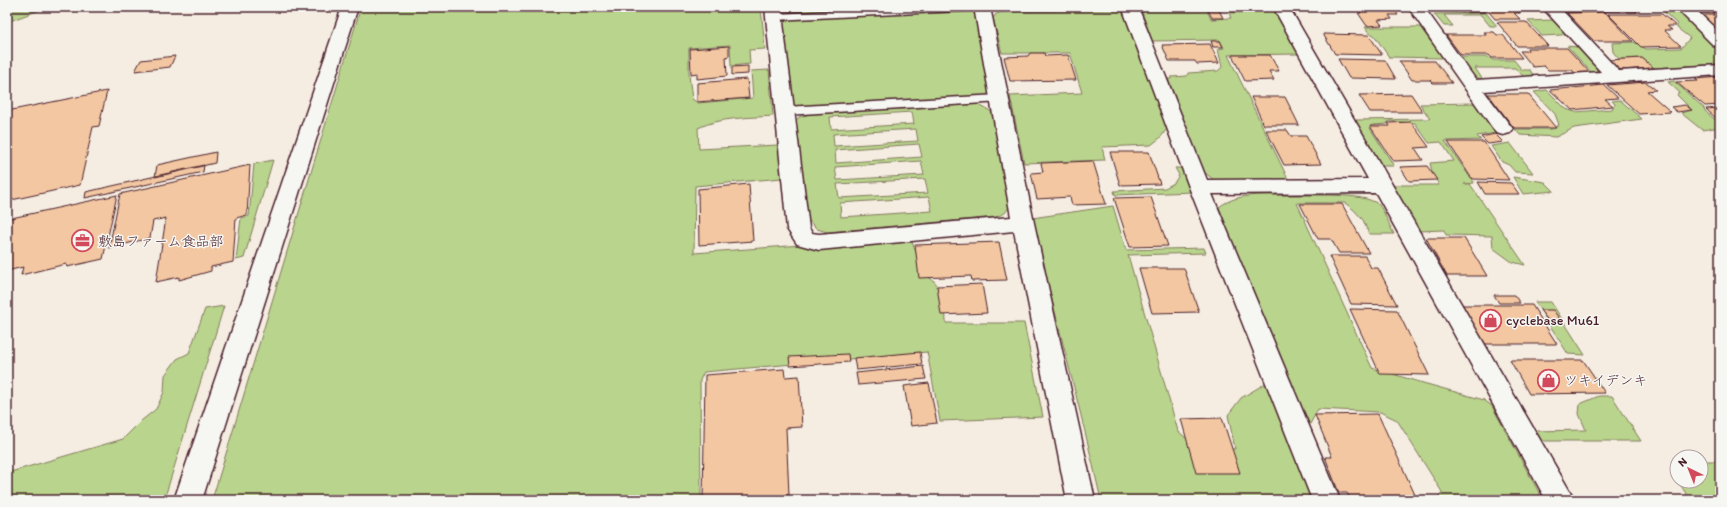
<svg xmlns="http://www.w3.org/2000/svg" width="1727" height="507" font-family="Itim,'Klee One',sans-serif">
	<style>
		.green { fill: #b9d48c; stroke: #827a5c; fill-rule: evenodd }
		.building { fill: #f2c7a1; stroke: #4a1f2b }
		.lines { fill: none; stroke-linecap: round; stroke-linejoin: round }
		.service-casing { stroke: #4a1f2b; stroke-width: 3 }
		.minor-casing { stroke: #4a1f2b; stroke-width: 3 }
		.tertiary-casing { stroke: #4a1f2b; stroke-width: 3 }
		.service { fill: #f6f6f2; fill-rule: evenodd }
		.minor { fill: #f6f6f2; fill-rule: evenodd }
		.tertiary { fill: #f6f6f2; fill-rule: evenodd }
		.labels { text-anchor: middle; stroke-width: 3; stroke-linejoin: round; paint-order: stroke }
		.poi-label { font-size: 14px; fill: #4a1f2b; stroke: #f6f6f2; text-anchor: start }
	</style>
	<rect width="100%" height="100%" fill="#f5ede2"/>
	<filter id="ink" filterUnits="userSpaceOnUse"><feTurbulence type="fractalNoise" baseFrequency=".025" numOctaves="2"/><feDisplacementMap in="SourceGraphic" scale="8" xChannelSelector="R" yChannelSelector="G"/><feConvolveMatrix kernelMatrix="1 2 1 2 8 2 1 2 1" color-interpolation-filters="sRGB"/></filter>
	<g filter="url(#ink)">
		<path class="green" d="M7,7H48L7,22Z
			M361,7H761L765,49L749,50L750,64L731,66L730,45L689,48V75L692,99L698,103L753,98L751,71L769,70L773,116C748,118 721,117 698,128L699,149L778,145L782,178L695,186L694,253L896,238L912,242L924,274L934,281L945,296L946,323H1024L1043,417L940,421L927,352L704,372L700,380L701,500H212Z
			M768,7H975L994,97L790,108Z
			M1190,7H1205L1211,19L1231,18L1229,13L1242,12L1252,7H1272L1299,54L1228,55L1290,183H1225L1214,180L1204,172L1168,79H1171V77L1187,76L1188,73L1218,71L1222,67L1218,49L1224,48L1220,40L1152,41L1141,9L1184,10Z
			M1290,7H1351L1352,9L1291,10Z
			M1115,9L1125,12L1170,125L1160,138L1151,145L1102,147L1105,160L1024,163L1010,96L1082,93L1070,53H1002L993,18L996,14L1002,12Z
			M1664,12H1680L1720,48V64L1654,68L1642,58L1619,59L1613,52L1612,43L1634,42L1646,49L1681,48L1690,38L1677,28V24Z
			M1486,13L1497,26H1490L1481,15H1444L1453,26H1444L1434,14Z
			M1553,20L1566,34L1561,35L1542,36L1528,21Z
			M1365,27H1420L1443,58L1389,57L1374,35L1369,33Z
			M1567,46L1577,47L1597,69L1596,73H1592Z
			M1458,57H1488L1493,60H1514L1522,70H1530L1535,78H1525L1515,68H1475L1483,80L1471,75Z
			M1674,81L1704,108L1705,111L1720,124V127L1702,130L1681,113L1692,110L1677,95L1679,92L1668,82Z
			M1547,90L1566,109L1575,112L1612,109L1615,104L1612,101L1620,100L1642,119L1574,128L1556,137L1520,135L1515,129H1552L1559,125L1555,114L1534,92Z
			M975,103L992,112L994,117L1009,207L1005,213L996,217L827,232L817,229L808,220L794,123L799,117L810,114ZM912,112L914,124L831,129L830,117ZM916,129L918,141L834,146L833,134ZM919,144L922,157L836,163L835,150ZM921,161L924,175L837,180L835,167ZM925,179L928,193L839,198L837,184ZM929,197L932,211L841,217L840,203Z
			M1474,103L1496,133L1477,136L1481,140L1445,141L1474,183L1464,184H1470L1525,265L1512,262L1493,248L1492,236L1446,235L1444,230L1419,231L1393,185H1439L1432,172L1430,163L1454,161L1441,142L1429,143L1415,123L1389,121L1387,124L1374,125L1370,128L1394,166H1381L1353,120L1430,119L1420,104Z
			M1510,143L1533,173L1515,172L1509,165L1502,162L1491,146Z
			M273,160L244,258L236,260L241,218L249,216L254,164Z
			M1175,168H1185L1193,192L1115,195L1114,191L1165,188L1174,183L1179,175Z
			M1513,177L1545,182L1554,191L1523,194Z
			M1293,195C1314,196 1361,192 1378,204C1383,208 1390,227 1394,234H1369L1363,220L1354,210L1345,203H1297L1372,368L1416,381L1484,400L1492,406L1543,500H1436L1442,492L1397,420L1380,412L1318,409L1309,426L1332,500H1101C1080,406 1054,312 1032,218L1113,206L1126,250L1204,248L1206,253L1128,255L1178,431L1196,447L1235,449L1228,415L1241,398L1283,373L1219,207C1240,191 1268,196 1293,195Z
			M1535,302H1551L1585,355L1568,354Z
			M224,306L164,500H7V473L123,439L141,421L156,409L164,392L165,375L177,359L189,353L205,309Z
			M1599,396H1612L1641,441H1538L1532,431L1586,430L1579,414L1580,404Z
			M1701,461H1720V500H1690L1678,481H1701Z"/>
		<path class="building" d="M1356,7H1387L1389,9H1394L1398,15H1389L1392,19L1378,20L1382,25L1367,26L1358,13H1361Z
			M1456,7H1481L1485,12H1461Z
			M1485,7H1523L1526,11H1519L1520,13H1514L1520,19H1495Z
			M1561,7H1585L1589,12H1566Z
			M1597,7H1616L1620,11H1602Z
			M1622,7H1632L1637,12H1627Z
			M1692,7H1708L1715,14L1699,13Z
			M1208,10H1219L1223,18H1212Z
			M1605,12L1633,41H1594L1567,13Z
			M1608,14H1662L1676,26H1667L1672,30H1664L1681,46L1641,47Z
			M1699,15H1720V27H1712Z
			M1497,22H1526L1548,46H1517Z
			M1484,32H1494L1497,35H1503L1522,58H1492L1489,55H1461L1446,35H1486Z
			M1323,34L1369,35L1382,55L1335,54Z
			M1211,41H1220L1223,47H1213Z
			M1210,44L1219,63L1197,64L1195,61H1169L1162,45Z
			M729,46V56L726,57L727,76L697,79V73L691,74L690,49Z
			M1527,48H1567L1591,74H1576L1572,70H1548L1544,66L1533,67L1520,51H1528Z
			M1030,53H1044L1045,56L1068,55L1076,80L1010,81L1004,57L1028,56Z
			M1232,55H1270L1279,71H1269L1274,80L1245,81Z
			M175,56L170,67L135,71L141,60Z
			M1642,58L1654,68L1622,70L1616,68L1608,60Z
			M1338,59L1385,60L1396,79L1349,78Z
			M1399,61H1435L1452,83H1433L1430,80H1412Z
			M748,66V74L732,75V67Z
			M1720,77V105L1705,106L1676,82L1698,81L1695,79Z
			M747,79L749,98L697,102V83Z
			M1646,82L1656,90L1647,91L1671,112L1639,114L1607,85Z
			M1604,85L1618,98L1605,99L1613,106L1572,110L1550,90Z
			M107,91L99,126L93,127L80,185L7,201V111Z
			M1411,94L1423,112H1370L1359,95Z
			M1488,94H1528L1556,128H1514Z
			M1251,97H1285L1299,125H1264Z
			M1685,105L1692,110L1677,112L1671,107Z
			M1720,108V122L1706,109Z
			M1411,122L1429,147L1415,148L1423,160L1393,161L1370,126H1390L1388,123Z
			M1266,130H1287L1291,136H1306L1321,164L1284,165Z
			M1495,134L1503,142L1488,144L1481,137Z
			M1448,142H1484L1509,180L1472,179Z
			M216,152L215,163L155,177L157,165Z
			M1110,152H1149L1160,184L1120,185Z
			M1093,161L1106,204L1072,205L1070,197L1037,199L1031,173L1043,172L1041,163Z
			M204,165L203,172L85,198L86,192Z
			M250,165L247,215L236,218L233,262L211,267V271L179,280V277L156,282L166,218L153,221L150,238L109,248L120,194Z
			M1427,166L1437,180L1409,181L1400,167Z
			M1478,182L1511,183L1519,194H1485Z
			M749,184L753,241L699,245L698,189Z
			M117,195L103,259L67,267L66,264L21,275L23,267L7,271V219Z
			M1151,197L1168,246L1130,247L1114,198Z
			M1300,204H1342L1369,253H1339L1331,239H1318Z
			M1426,238H1464L1487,276H1447Z
			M999,242L1007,280L972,281L971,276L919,278L915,245Z
			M1329,256H1365L1371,268H1378L1397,305L1351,304Z
			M1139,268H1184L1199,312L1152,313Z
			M982,284L987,313L941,315L937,286Z
			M1494,295H1514L1520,303H1499Z
			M1461,305H1532L1557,344H1483Z
			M1350,309L1397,310L1429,375L1380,374Z
			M1540,310H1553L1562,322L1550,323Z
			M920,352L922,364L856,370L854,358Z
			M848,354L849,362L790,366L789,357Z
			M1510,360H1583L1605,393L1529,394Z
			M923,366L926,379L858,385L856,373Z
			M784,369L785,377L799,376L802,427L786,428L789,495L754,498V500H703L705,375Z
			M929,383L937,423L911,426L904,386Z
			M1378,414L1416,497L1350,498L1347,493H1339L1325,457H1332L1315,415Z
			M1222,418L1240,473H1196L1181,419Z"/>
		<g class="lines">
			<defs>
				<path id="service" d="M915,7H985L980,10L775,20L770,17L775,14Z
					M998,95L1002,96L1004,99L1002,102L785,115L781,114L779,111L781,108L785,107Z"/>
				<path id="minor" d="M765,7H781L809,228L812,233L819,234L1011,217L974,7H990L1034,223L1095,500H1067L1014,231L819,250L797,244L787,229Z
					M1122,7H1138L1207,180L1368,179L1273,7H1289L1575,500H1546L1376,193L1212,194L1340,500H1312L1189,187Z
					M1408,7H1424L1476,80L1601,72L1542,7H1559L1619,71L1720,65V75L1484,91L1513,129L1510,133L1503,135L1496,133Z
					M1675,7H1693L1720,33V47L1714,46Z"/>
				<path id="tertiary" d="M342,7H358L202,500H174Z"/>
			</defs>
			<use href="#service" class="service-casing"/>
			<use href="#minor" class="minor-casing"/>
			<use href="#tertiary" class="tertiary-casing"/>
			<use href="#service" class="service"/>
			<use href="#minor" class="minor"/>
			<use href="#tertiary" class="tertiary"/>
		</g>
	</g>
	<defs>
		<symbol id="office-ring" viewBox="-11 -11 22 22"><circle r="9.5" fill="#f6f6f2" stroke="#d1495b" stroke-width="1.5"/><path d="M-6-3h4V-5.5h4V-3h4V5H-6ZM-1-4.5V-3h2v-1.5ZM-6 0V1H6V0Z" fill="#d1495b"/></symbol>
		<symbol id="shop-ring" viewBox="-11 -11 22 22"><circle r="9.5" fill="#f6f6f2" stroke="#d1495b" stroke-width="1.5"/><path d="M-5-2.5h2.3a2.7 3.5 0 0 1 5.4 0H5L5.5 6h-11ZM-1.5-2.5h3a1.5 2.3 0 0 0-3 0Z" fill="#d1495b"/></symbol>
	</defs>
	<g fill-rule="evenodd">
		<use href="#office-ring" x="70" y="228" width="25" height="25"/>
		<use href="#shop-ring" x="1478" y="308" width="25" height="25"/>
		<use href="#shop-ring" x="1536" y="368" width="25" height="25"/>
	</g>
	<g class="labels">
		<g class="poi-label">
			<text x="98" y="246">敷島ファーム食品部</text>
			<text x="1506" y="325">cyclebase Mu61</text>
			<text x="1564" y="385">ツキイデンキ</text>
		</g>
	</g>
	<rect width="1727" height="507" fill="none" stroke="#f6f6f2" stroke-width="24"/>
	<rect x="12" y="12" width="1703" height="483" fill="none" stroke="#4a1f2b" stroke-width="1.5" filter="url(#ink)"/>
	<g transform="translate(1689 469) rotate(317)"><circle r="19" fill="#f6f6f2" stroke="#b1a0a2"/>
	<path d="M0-3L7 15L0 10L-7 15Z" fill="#d1495b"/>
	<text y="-6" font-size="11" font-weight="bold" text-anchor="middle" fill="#4a1f2b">N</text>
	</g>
</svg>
